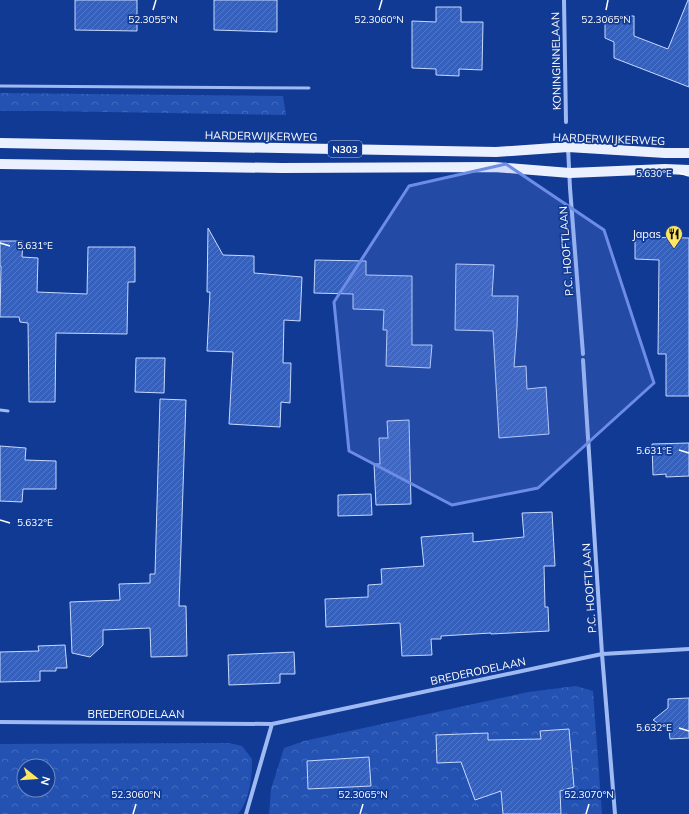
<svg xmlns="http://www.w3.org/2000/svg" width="689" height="814" font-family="Mulish,sans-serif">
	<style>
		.forest { fill: url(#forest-crowns); fill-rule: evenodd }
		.building { fill: url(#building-hatch); stroke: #c7d9fd }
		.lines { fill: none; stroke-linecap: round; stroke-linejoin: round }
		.service { stroke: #9fbaf3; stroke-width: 3 }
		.minor { stroke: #9fbaf3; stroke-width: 4 }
		.primary { stroke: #ebf0ff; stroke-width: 10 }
		.marked { fill: #6c8ce6; fill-opacity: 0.2; stroke: #6c8ce6; stroke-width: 3; stroke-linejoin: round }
		.ticks { fill: none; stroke: #fff; stroke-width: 1.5 }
		.labels { text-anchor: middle; stroke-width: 3.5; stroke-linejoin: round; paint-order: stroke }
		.shield { fill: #113a94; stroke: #b8c4df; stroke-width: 1 }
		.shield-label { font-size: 10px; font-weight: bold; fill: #fff }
		.street-label { font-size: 11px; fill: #fff; stroke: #113a94 }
		.poi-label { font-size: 11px; fill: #fff; stroke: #113a94; text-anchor: end }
		.ticks-label { font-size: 10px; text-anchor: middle; fill: #fff; stroke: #113a94; stroke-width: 3.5; stroke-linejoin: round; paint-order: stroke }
	</style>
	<defs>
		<pattern id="forest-crowns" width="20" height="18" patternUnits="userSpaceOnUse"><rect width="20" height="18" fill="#2352b3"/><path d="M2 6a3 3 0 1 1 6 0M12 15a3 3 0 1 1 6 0" fill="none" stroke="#446cbe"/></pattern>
		<pattern id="building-hatch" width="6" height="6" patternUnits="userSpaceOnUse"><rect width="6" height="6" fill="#3560bb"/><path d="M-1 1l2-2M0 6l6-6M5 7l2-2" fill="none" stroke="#5378c5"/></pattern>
	</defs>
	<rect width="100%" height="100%" fill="#113a94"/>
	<path class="forest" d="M0,93L283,96L286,115L46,111H0Z
		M576,686L593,691L602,814H269L271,789L284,748L304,741L528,692Z
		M229,743L242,746L252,759C252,777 250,800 238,814H0V744ZM24,766H48V790H24Z"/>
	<path class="building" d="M75,0H137V31L75,30Z
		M214,0H277V32L214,30Z
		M688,0H689V87L614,58V42L605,38V16H634V36L668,49Z
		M436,7H461V22H483L482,70L459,69V76L436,75V69L412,68V21L436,22Z
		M208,228L223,255L254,256V273L302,277L300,321L284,320L283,363H291L290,403L281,402L280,427L229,424L233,352L207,351L210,292H207Z
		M635,237L689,238V396H666V354H658L659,260L635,259Z
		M0,241H23L22,257L38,258L37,292L87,294L88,247H135V282H128L127,334L56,333L55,402H29L28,323L20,322L19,317H0L1,266H0Z
		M315,260L366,261V275L412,276V345H432L430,368L386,366L387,330H383L384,310L353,309V294L314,293Z
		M456,264L494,265L492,296H518L517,327L514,367L526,366L527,389L546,387L549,434L499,438L493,331L455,330Z
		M136,358H165L164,393L135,392Z
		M160,399L186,400L179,606H186L187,656L151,657L150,628L103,630V645L90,657L72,653L70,602L120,600L119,584L150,583V574H155Z
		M409,420L411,504L376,505L374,464H380L379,438H388L387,421Z
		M689,443V476L666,477V474L653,475L652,444Z
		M0,446L26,448L25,460L56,461V489H23L22,502L0,501Z
		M371,494L372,515L338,516V495Z
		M552,512L555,566H544L545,607H548L549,631L491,634V633L441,636V639H431L432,655L402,656L400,623L326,627L325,599L368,597V585L382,584L381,569L424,566L421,537L473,533V542L524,537L522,513Z
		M65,645L67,668H56V671H40V681L0,682V652L39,651L38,646Z
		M294,652L295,674H280V683L229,685L228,655Z
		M689,698V738L670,739L669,730L653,720L668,708V699Z
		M569,729L574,787L560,791L561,814H503L501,791L475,800L461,762L437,763L436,735L488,733V740L541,739L540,731Z
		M369,757L371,786L308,789L307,761Z"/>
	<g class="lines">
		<path class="service" d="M0,86L309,88
			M0,410L8,411"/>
		<path class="minor" d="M564,0L566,122
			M568,147L570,188L583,354
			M583,360L602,654L615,814
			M0,722L272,724L602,654L689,649
			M246,814L272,724"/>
		<path class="primary" d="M0,143L496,152L568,147L665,153H689
			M0,164L282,168L494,167L570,173L665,169L689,170"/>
	</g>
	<path class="marked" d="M506,164L604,230L654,383L538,488L452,505L349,451L334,302L409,186Z"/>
	<path class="ticks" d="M153,10L156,0M379,10L382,0M606,10L608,0M679,173L689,176M0,243L10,246M679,450L689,453M0,520L10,523M679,728L689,731M133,814L136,804M360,814L363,804M586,814L589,804"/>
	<defs>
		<symbol id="restaurant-pin" viewBox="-11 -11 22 30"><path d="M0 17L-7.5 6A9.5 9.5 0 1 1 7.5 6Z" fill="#ffe661" stroke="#113a94"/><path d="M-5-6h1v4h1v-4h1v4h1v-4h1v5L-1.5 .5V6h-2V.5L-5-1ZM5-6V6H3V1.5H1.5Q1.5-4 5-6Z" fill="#111"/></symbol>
	</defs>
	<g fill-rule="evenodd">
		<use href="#restaurant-pin" x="664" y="224" width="20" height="27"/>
	</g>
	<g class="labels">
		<rect class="shield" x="328" y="141" width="34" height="16" rx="3"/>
		<g class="shield-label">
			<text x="345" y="153">N303</text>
		</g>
		<g class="street-label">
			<text transform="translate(556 61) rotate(-91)" y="4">KONINGINNELAAN</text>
			<text transform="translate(261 136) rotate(1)" y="4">HARDERWIJKERWEG</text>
			<text transform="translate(609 139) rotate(2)" y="4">HARDERWIJKERWEG</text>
			<text transform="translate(566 251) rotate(-94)" y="4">P.C. HOOFTLAAN</text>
			<text transform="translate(589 588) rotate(-94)" y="4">P.C. HOOFTLAAN</text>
			<text transform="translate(478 671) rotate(-12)" y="4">BREDERODELAAN</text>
			<text x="136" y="718">BREDERODELAAN</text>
		</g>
		<g class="poi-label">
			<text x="661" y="238">Japas</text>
		</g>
	</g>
	<g class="ticks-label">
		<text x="153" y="23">52.3055°N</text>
		<text x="379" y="23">52.3060°N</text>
		<text x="606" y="23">52.3065°N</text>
		<text x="654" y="177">5.630°E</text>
		<text x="35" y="249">5.631°E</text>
		<text x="654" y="454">5.631°E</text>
		<text x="35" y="526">5.632°E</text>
		<text x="654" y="731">5.632°E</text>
		<text x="136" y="798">52.3060°N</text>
		<text x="363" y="798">52.3065°N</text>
		<text x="589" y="798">52.3070°N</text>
	</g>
	<g transform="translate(36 778) rotate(107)"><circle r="19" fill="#113a94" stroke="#7089bf"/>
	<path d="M0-3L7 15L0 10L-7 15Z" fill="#ffe661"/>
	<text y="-6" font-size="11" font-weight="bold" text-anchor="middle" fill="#ffffff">N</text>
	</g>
</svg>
